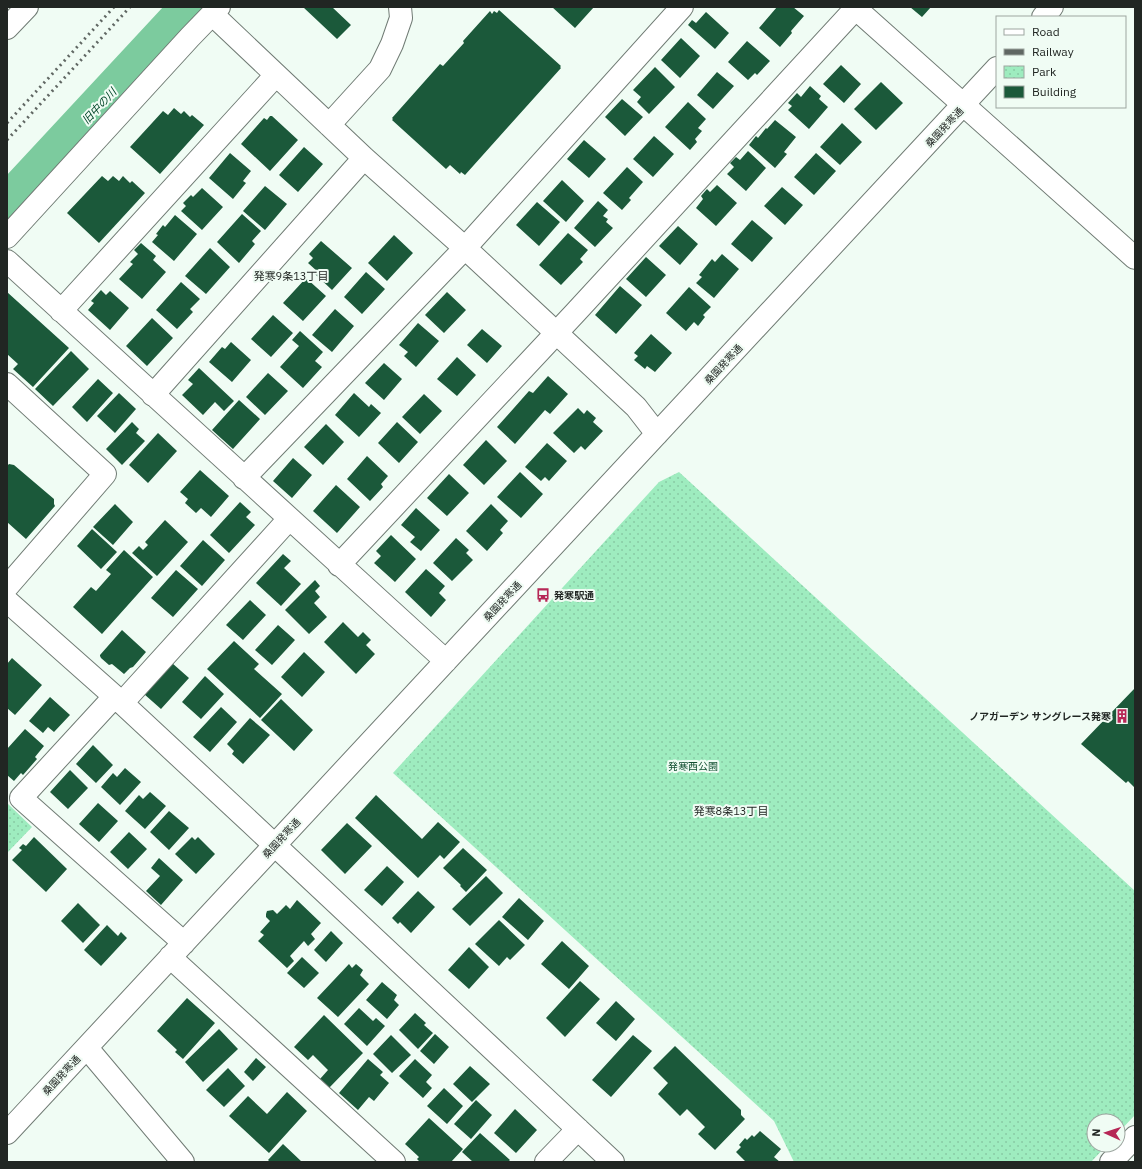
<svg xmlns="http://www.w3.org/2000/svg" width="1142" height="1169" font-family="'IBM Plex Sans','Noto Sans JP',sans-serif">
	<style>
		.park { fill: url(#park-dots) }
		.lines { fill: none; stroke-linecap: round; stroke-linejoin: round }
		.river { stroke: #7ccb9e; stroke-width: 41 }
		.building { fill: #1b593a }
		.minor-casing { stroke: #707b74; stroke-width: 24 }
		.minor { stroke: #fff; stroke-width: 22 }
		.rail { stroke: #606763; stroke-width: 3; stroke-dasharray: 2 4; stroke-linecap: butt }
		.labels { text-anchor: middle; stroke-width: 4; stroke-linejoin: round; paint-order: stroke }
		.street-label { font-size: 10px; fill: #212623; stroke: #f0fcf4 }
		.poi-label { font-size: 10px; font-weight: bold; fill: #212623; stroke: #f0fcf4; text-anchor: start }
		.park-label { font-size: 10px; fill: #114f31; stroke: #f0fcf4 }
		.water-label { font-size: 11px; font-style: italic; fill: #024528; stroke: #f0fcf4 }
		.neighbourhood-label { font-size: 11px; fill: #212623; stroke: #f0fcf4 }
	</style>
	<defs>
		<pattern id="park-dots" width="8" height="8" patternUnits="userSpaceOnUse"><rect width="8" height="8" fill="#9eecbf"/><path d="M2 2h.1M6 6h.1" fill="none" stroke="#88caa4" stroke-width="1.8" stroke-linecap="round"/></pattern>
	</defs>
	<rect width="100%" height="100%" fill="#f0fcf4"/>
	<path class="park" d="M679,472L1135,891V1115L1118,1133V1121H1094V1145H1107L1091,1162H794L774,1121L393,773L659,482Z
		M7,803L32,827L7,853Z"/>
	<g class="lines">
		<path class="river" d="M7,205L191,7"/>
	</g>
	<path class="building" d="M303,7H332L351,25L337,39Z
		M552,7H594L575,28Z
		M777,7H793L804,16L791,31L792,33L780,47L759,28Z
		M910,7H931L922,17Z
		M499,10L561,66L560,67L561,68L465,175L461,172L460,174L450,165L446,169L392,120L393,119L392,118L440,64L443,66L464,43L463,41L490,11L492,14L494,11L497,13Z
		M706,12L729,33L715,49L688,25L692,20L696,23Z
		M681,38L700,56L680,78L661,60Z
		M747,41L770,61L757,75L755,73L748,80L728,62Z
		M841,65L861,84L844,103L823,84Z
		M655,67L675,87L649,114L637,102L641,97L633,90Z
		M717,72L734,86L713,109L697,95Z
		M881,82L903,103L876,130L854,109Z
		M810,86L821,96L819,99L828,107L809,129L788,110L792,106L788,103L797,93L801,97Z
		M622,99L643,117L625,136L605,117Z
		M688,102L706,119L698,128L702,131L695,139L697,142L690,150L665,127Z
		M174,108L181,114L184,111L190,117L192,115L204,125L160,174L130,147L163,111L168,115Z
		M270,116H272L298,140L270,171L241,144L264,118L267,120Z
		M775,120L796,137L784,152L787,154L775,168L749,145L756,136L758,138L766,128L767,129Z
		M842,123L862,142L840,165L820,147Z
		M654,136L674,154L653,177L633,159Z
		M584,140L606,159L589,178L567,159Z
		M304,147L323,164L298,192L279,175Z
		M748,151L766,168L746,191L727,174L734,167L730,163L736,157L740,160Z
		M230,153L251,171L243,181L246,183L233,199L209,178Z
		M816,153L836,171L814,195L794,177Z
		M627,167L643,182L629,198L631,200L622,210L603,193Z
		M102,176L108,181L113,176L119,181L123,176L130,183L132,181L145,193L99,243L67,213Z
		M562,180L584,201L566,222L543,201Z
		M717,185L737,203L716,226L696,208L703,199L701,196L707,189L710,192Z
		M265,186L287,204L265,230L243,211Z
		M782,187L803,205L785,225L764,206Z
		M202,188L223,207L202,230L181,211L186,206L183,203L191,195L193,197Z
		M598,201L608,210L603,216L608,219L606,222L613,228L595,247L574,228Z
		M537,202L560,222L539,246L516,225Z
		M242,214L261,231L252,241L255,244L239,263L217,242Z
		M175,215L197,234L174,261L152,242L158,235L156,234L163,225L165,227Z
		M752,220L773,238L752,262L731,244Z
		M678,226L698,244L680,265L659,246Z
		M568,233L588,250L580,259L583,262L561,285L539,265Z
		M394,235L413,253L387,281L368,263Z
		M321,241L352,268L332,290L315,274L318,272L308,263L313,258L309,254Z
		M141,243L156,256L153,260L166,272L142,299L119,279L133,264L130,262L138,254L134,250Z
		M210,248L230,267L206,294L185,276Z
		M722,254L739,269L714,298L696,283L702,277L699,275L712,259L715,262Z
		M646,257L666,275L646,297L626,279Z
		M366,272L385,289L362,314L344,297Z
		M306,278L326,296L303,321L283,303Z
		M181,282L200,299L190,309L193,312L177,329L156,310Z
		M620,286L642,305L616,334L595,315Z
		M689,287L711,307L703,315L705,317L698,326L694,322L686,331L666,313Z
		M101,290L106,295L110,291L129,308L110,330L88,310L94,303L91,301Z
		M7,292L69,348L33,387L13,369L18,364L7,354Z
		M447,292L466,310L444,333L425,315Z
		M335,309L354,326L332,352L312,335Z
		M273,315L293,333L271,357L251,339Z
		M152,318L173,338L147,366L126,346Z
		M418,323L439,341L416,367L404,356L408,352L399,345Z
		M482,329L502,346L487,363L467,345Z
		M300,331L323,352L315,361L322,367L303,388L280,367L299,346L292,340Z
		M651,334L672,353L655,372L647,366L645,369L634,360L638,356L634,353Z
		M231,342L251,360L232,382L209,362L222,347L225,349Z
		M71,351L89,369L53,406L35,389Z
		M457,357L476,375L457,396L437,379Z
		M384,363L402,379L384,400L365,383Z
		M199,368L234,401L224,411L215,402L203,415L182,395L193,384L188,380Z
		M268,373L288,391L265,415L246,397Z
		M548,376L568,394L550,414L545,410L515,444L497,427L529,391L533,393Z
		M98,379L113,393L87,422L72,407Z
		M119,393L136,409L115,433L97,416Z
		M354,393L369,407L371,404L381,413L359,437L335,415Z
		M424,394L442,411L420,434L402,417Z
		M239,400L260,419L233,449L212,430Z
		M578,408L584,414L587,410L596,418L593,422L603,431L585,450L581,446L574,453L553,433Z
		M132,422L139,429L136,433L145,441L122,465L106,449Z
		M397,422L418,442L399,463L378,443Z
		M326,424L344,442L323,465L304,447Z
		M158,433L177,451L148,483L129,465Z
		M486,440L507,461L484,485L463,465Z
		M547,443L567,461L549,481L545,477L541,481L525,467Z
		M367,456L388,476L381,484L383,487L370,501L347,479Z
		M293,458L312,475L292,498L273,481Z
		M9,464L14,465L54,499V504L55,506L26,539L7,522V466Z
		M200,470L229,496L211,517L201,508L196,513L185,503L188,499L180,492Z
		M520,472L543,494L521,518L497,497Z
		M449,474L469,493L447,516L427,498Z
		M336,485L360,507L337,533L313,511Z
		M240,502L251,512L246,517L255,525L229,553L210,535Z
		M115,504L133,522L113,545L93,527Z
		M491,504L508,521L500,530L503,533L487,551L466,531Z
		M416,508L440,530L421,551L410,542L415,537L401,525Z
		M165,520L188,542L157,576L132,553L139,546L143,550L148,545L145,542Z
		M92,529L117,552L101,569L77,546Z
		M391,535L416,559L395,582L374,563L381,556L376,551Z
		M456,538L469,550L466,553L473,560L452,581L433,563Z
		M203,540L225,560L202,586L180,566Z
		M124,550L153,577L102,634L73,607L91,587L96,591L111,574L106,570Z
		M283,554L291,561L284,568L301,584L281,606L256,583Z
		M426,569L445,586L439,593L446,600L431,617L405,592Z
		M176,570L198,589L173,617L151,598Z
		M315,580L320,586L315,591L320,597L314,603L327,617L309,634L285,610Z
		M250,600L266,615L243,640L226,625Z
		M343,622L358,637L363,632L371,640L366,645L375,654L356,674L324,642Z
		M278,625L295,640L272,665L255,650Z
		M122,630L146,652L133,667L130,668L124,674L112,664L109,665L101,658L100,656V655Z
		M234,641L259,664L254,669L282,694L260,718L207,669Z
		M304,652L325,672L302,697L281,677Z
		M12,658L42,685L15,715L7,708V664Z
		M172,663L189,678L161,709L144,694Z
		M205,676L224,694L201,719L182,702Z
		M1135,688V788L1128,781L1126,783L1081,744Z
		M50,697L70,715L54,732L48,727L43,733L29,721Z
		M281,699L313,730L294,751L261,720Z
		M221,707L237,722L210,752L193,737Z
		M250,718L270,735L243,764L232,754L234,751L227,744Z
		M25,729L44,746L35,757L37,759L23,775L21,773L14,781L7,775V749Z
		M93,745L113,765L96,783L76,764Z
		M125,768L141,782L120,805L101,787L113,773L117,777Z
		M70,770L88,788L68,809L50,792Z
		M150,792L166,806L145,829L125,811L139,795L143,799Z
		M376,795L422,839L438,822L460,842L444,859L440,855L418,878L355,818Z
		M98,803L118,821L99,842L79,824Z
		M169,811L189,828L169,850L150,832Z
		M347,823L372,846L345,874L321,850Z
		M129,832L147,849L128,869L110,852Z
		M34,837L67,869L46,892L12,860L22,850L19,848L23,844L26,846Z
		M192,837L195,840L198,837L215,854L196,874L175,854Z
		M463,848L487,870L466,892L460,886L461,885L443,868Z
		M159,858L183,880L161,905L146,891L160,876L151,868Z
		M387,866L404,882L382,906L364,890Z
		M486,876L503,893L470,926L452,909Z
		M418,891L435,907L411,933L400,922L398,924L392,918Z
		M519,898L544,921L528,940L502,917Z
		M297,900L321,923L311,934L315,939L308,946L304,941L290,956L294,961L287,968L258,941L264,935L260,932L270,921L266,917V914L267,911L273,910L277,914L286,905L290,909Z
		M78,903L100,925L83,943L61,921Z
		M499,920L525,945L510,960L507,957L499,966L475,944Z
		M107,925L118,936L121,932L127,938L101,966L84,950Z
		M331,931L343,943L326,962L314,950Z
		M562,941L589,966L569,989L541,964Z
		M469,947L489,967L469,989L448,970Z
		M302,957L319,973L304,988L287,973Z
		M349,964L352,968L356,964L363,970L360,975L369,984L338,1017L317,998Z
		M580,981L600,999L565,1037L546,1018Z
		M382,982L397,995L394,1000L399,1005L387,1019L366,1000Z
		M187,998L215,1023L183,1059L175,1052L177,1050L157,1031Z
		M616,1001L635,1019L616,1041L596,1023Z
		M359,1008L373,1021L376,1018L385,1026L367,1046L344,1024Z
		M415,1013L426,1023L424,1025L433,1033L418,1049L399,1030Z
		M324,1015L363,1053L329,1088L320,1079L328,1070L313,1055L308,1060L294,1047Z
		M219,1029L238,1049L203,1082L185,1062Z
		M435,1034L449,1047L434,1064L420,1051Z
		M391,1035L411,1055L392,1073L373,1054Z
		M633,1035L652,1051L611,1097L592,1080Z
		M675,1046L741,1110V1115L745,1119L715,1150L698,1134L705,1127L687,1109L680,1116L658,1094L668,1083L653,1068Z
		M256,1058L266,1067L253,1081L244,1072Z
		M368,1059L383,1072L380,1075L389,1083L374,1101L369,1097L358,1110L339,1093Z
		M415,1059L432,1075L426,1082L432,1088L423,1098L399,1076Z
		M470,1066L490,1084L472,1102L453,1084Z
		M228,1068L245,1086L224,1107L206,1090Z
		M444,1088L463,1106L447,1124L427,1106Z
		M287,1092L307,1111L269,1153L229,1116L248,1096L267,1114Z
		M476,1100L492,1115L471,1139L454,1124Z
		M515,1109L537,1130L516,1153L494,1133Z
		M429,1118L463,1149L451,1162H420L417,1159L419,1157L405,1144Z
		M760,1131L781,1149L774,1157L780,1162H744L745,1161L736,1152L741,1147L739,1145L745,1138L747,1140L752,1135L754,1137Z
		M480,1133L510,1160L508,1162H473L462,1152Z
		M283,1144L302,1162H270L268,1160Z"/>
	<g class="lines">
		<defs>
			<path id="minor" d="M854,7L1135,258
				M212,14L364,158L465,248L636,407L657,434
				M1043,17L1052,7
				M7,28L27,7
				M329,125L380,69L392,44L401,18L400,7
				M7,237L190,37L219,7
				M7,261L446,661
				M61,311L276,75
				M7,384L105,474L7,587
				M153,395L364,158
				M244,478L465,248L682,7
				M339,565L576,312L856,8
				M7,601L122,703L250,822L613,1162
				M114,697L21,798L184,943
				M122,703L289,519
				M170,957L394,1162
				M87,1048L183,1162
				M7,1133L997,68
				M546,1162L578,1129
				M1111,1162L1135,1137"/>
		</defs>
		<use href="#minor" class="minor-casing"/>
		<use href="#minor" class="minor"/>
		<path class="rail" d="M7,123L114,7
			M7,140L130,7"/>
	</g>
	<defs>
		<symbol id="bus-bare" viewBox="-9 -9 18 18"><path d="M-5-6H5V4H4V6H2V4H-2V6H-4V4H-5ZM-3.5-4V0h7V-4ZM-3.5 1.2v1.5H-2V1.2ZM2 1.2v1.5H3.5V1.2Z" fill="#b62756" stroke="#f0fcf4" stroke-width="2.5" paint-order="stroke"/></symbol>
		<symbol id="building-bare" viewBox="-9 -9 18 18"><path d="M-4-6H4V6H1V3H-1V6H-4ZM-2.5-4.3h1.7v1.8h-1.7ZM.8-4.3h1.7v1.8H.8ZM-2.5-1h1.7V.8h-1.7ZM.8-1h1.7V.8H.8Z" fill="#b62756" stroke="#f0fcf4" stroke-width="2.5" paint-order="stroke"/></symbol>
	</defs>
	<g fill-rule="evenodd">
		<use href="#bus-bare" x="533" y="585" width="20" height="20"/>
		<use href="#building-bare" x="1112" y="706" width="20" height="20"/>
	</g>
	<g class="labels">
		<g class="street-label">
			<text transform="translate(944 127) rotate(-47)" y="4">桑園発寒通</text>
			<text transform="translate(723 364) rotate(-47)" y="4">桑園発寒通</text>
			<text transform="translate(502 601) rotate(-47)" y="4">桑園発寒通</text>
			<text transform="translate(281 838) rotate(-47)" y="4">桑園発寒通</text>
			<text transform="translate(61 1075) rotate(-47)" y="4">桑園発寒通</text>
		</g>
		<g class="poi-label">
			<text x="554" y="599">発寒駅通</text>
			<text x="1111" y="720" text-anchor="end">ノアガーデン サングレース発寒</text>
		</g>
		<g class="park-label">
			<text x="693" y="770">発寒西公園</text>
		</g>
		<g class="water-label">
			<text transform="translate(99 106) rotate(-47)" y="4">旧中の川</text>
		</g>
		<g class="neighbourhood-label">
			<text x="291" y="280">発寒9条13丁目</text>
			<text x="731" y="815">発寒8条13丁目</text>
		</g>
	</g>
	<rect width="1142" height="1169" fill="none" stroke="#212623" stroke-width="16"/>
	<rect x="996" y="16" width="130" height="92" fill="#f0fcf4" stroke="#9da6a0"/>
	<rect x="1004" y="29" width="20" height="6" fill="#ffffff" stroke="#9da6a0"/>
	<text x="1032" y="36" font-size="12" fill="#212623">Road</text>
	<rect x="1004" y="49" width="20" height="6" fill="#606763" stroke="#9da6a0"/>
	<text x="1032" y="56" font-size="12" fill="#212623">Railway</text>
	<rect x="1004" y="66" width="20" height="12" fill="url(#park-dots)" stroke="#9da6a0"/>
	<text x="1032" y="76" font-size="12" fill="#212623">Park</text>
	<rect x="1004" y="86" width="20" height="12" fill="#1b593a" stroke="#9da6a0"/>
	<text x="1032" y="96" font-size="12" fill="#212623">Building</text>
	<g transform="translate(1106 1133) rotate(273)"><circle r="19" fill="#f0fcf4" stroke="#9da6a0"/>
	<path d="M0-3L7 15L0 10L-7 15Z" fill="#b62756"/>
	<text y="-6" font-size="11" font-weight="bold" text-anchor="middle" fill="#212623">N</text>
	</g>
</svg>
